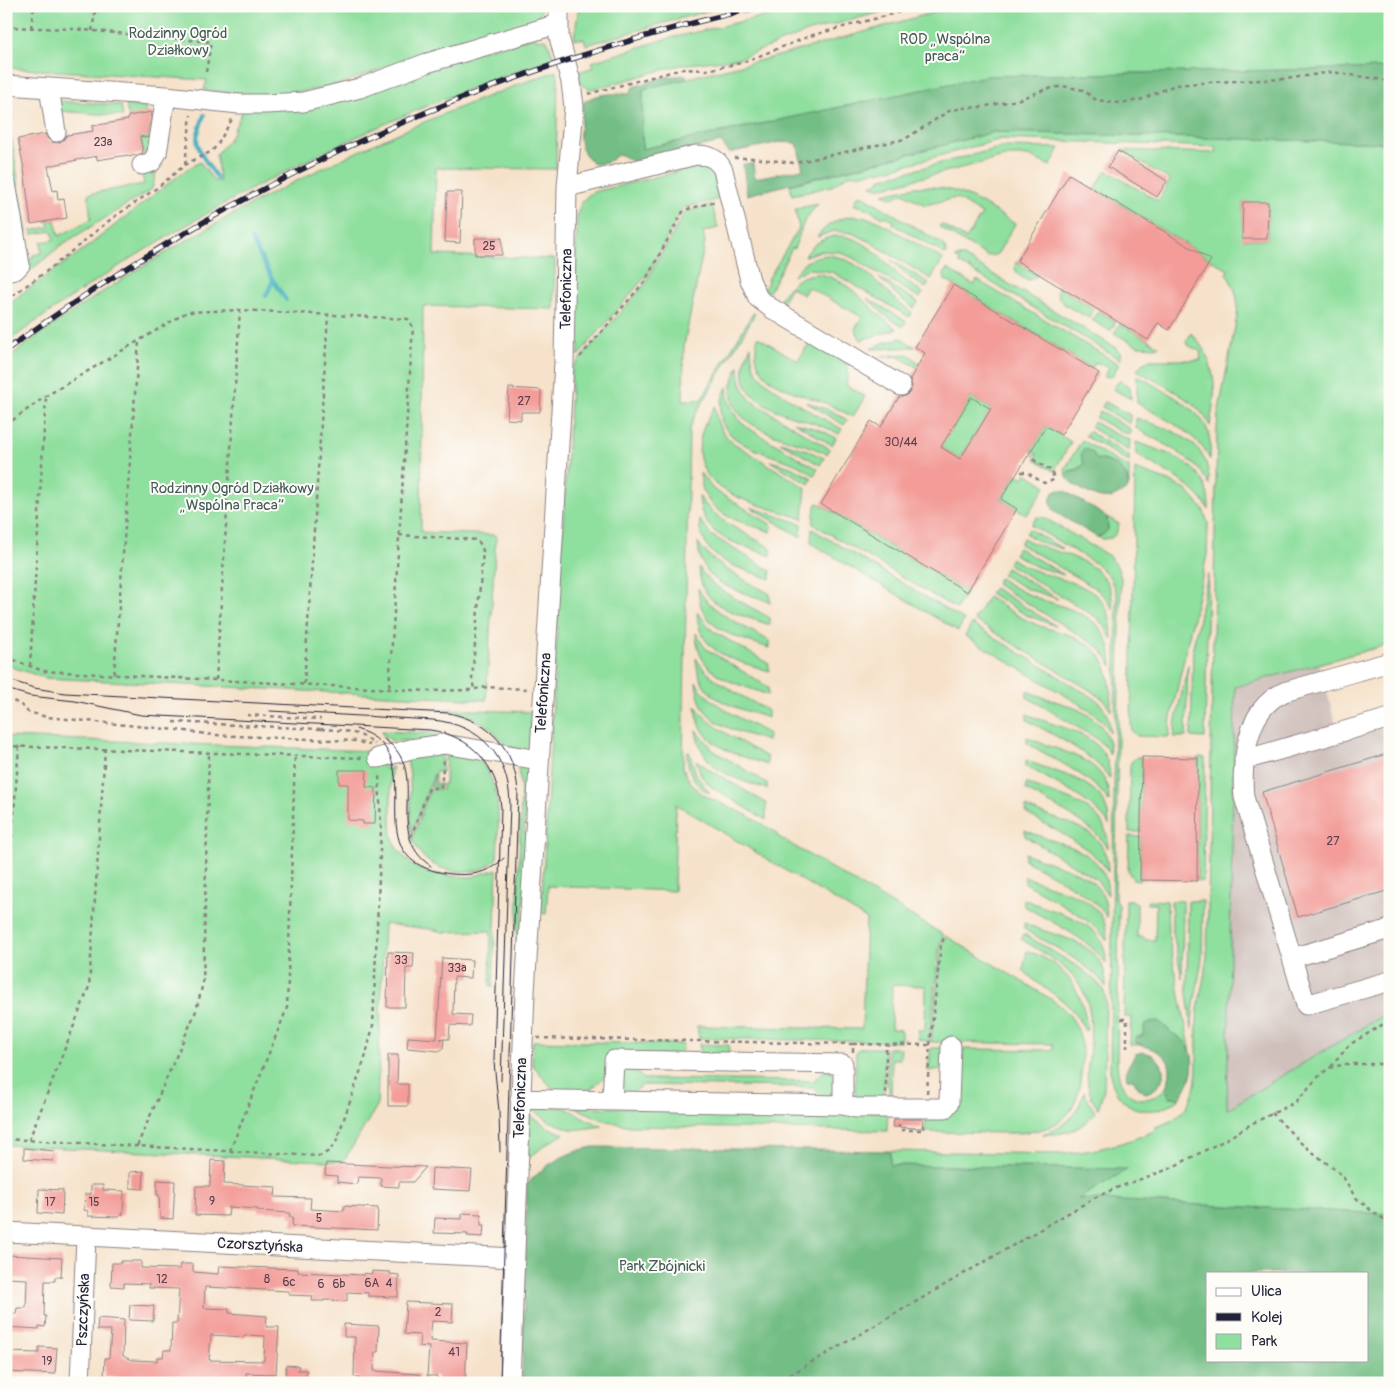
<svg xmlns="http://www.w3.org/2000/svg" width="1396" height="1389" font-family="Pangolin,sans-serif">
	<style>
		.industrial { fill: #cfc0bb }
		.green { fill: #8fdf9e; stroke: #58806c; fill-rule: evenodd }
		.forest { fill: #73be85; stroke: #4a7060; fill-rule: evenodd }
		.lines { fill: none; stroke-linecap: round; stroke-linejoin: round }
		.stream { stroke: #44b1c1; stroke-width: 4 }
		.building { fill: #f39c98; fill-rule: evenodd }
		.minor-casing { stroke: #8c8282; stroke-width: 21 }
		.path { stroke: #8c8282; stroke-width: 2.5; stroke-dasharray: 4 4; stroke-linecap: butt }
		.minor { stroke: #fff; stroke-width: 19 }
		.tram { stroke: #22223b; stroke-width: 1 }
		.rail-casing { stroke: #22223b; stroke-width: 5.5 }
		.rail { stroke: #fdfcf7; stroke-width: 4; stroke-dasharray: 11; stroke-linecap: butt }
		.labels { text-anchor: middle; stroke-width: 4; stroke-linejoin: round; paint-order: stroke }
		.number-label { font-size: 12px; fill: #564052 }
		.park-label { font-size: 15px; fill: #435b59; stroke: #fdfcf7 }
		.street-label { font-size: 15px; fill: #22223b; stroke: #fdfcf7 }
	</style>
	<rect width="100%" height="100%" fill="#fdfcf7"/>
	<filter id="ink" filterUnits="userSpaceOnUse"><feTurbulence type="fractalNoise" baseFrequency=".02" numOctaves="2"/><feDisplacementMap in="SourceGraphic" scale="10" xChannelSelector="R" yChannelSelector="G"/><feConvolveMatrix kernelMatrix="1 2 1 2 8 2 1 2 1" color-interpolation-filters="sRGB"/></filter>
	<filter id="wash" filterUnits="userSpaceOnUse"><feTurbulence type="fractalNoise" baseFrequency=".0096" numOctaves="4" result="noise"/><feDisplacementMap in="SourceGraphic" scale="20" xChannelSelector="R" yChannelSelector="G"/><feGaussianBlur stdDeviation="1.12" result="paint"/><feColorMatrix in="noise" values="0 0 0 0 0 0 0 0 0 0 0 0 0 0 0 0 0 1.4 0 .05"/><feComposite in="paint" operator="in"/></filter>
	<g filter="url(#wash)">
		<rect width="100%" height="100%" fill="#f6e2ca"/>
		<path class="industrial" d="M1319,664L1336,725L1390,709V1011L1227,1109L1235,687Z"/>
		<path class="green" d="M6,6H542L539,16L532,22L428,53L330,87L284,94L256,95L204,90L207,80L6,68Z
			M579,6H725L586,45L584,39H574Z
			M818,6H904L810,31L740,58L680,65L602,87L590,89L581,85L578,72L594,67L592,62L662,40L752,19Z
			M975,6H1390V68L987,76L642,149L643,89L782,55L935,12Z
			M536,37L537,40L543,39L547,40L554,58C359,124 173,221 6,343V305L87,247L187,169L200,162L214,181H220L216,155L230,138L243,110Z
			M556,71L558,76L556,169L436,168L434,255L555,259L554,309L423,306L421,532L496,535L486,700L45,678L6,665V359C173,235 360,140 556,71Z
			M58,101L121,105L123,116L59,111Z
			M126,105L145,107L148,124L157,122V127L151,126L148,138L153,139L148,156H144L140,137H137L134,115L128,116Z
			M6,118H8L27,234L19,227L6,151Z
			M994,132L1390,143V644L1235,687L1227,1109L1390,1011V1214L1077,1199L1126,1169L890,1165V1151L1060,1154C1092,1152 1124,1144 1154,1131L1155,1127C1208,1113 1195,1063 1197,1021C1198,999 1205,978 1207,957L1217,429L1218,415L1237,316C1239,301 1236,287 1226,274L1228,270L1095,189L1106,170L1158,201L1170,180L1121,150L1216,153V147L1002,139L878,172L877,170L862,174L848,175L832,186L792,195L790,185ZM1243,202L1268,203L1267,239H1243Z
			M1003,147L1060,148L1050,166L1029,156H1009L888,186L876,188L871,185L880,181L879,179Z
			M159,162L152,189L63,244L27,273L25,260L33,258V255L42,253L41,242L54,240L52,231L33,234H32L31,231L49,227L48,221L55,220L59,236L91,219L88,194L144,184L141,169Z
			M701,166C716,166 716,187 719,199L683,208L647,275L578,356L579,344H574L577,218C579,206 582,199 593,192Z
			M915,187C957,184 982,203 1015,224L998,253L995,255L987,256L939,227L941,224L966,239L982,214L956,198L925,205L903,193L893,198L883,194Z
			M858,196H864L944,245L946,251V255L893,224L894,221L885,216L883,218L870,210L854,204Z
			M712,204L718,228L703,232L705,242L684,345L683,400H701L753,313L755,314L695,415L689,430L683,767C693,796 712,798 736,810C750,816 763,825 777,833V836L944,935L940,943L929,1042L918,1039V1030H925L926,986L892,985L891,1029L901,1030V1042L699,1038L697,1026L862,1029L866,919L676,804L674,891L548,886L546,914L541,913L572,368L644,285L685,212Z
			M818,204L805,219L794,249L792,248L769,292L764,289L768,282L767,281L799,228L795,209Z
			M856,216L876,220L943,259L931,279L865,239L852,233L834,231L817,237C827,224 839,217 856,216Z
			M834,236C863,234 882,259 901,277C908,283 916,288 923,293L920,298L853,258L840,252L821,251L805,256C812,245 821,239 834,236Z
			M827,255C864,258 883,294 912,312L909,317L832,272L812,269L805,270L793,276C802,263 812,256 827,255Z
			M957,257H964L1116,348L1120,352L1121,360L959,263L960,261L955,258Z
			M891,260L929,283L926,288L910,278Z
			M1016,262L1038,275L1029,280C1019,278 1013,272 1016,262Z
			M947,269L974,285L977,280L1119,364L1112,376L1108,377L1104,376L1109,368L1105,365L1104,366L1096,362L1092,368L945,280L944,275Z
			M819,274C851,279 870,311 897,329L861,340L855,329L862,317L808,287L803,295L791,287L780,306L777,304C787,287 797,274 819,274Z
			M879,278L918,302L914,308L900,298Z
			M1058,287L1094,309L1089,318C1077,311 1053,303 1058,287Z
			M867,298L906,321L903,327L883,314Z
			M1098,311L1116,322L1110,331L1092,320Z
			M1120,324L1159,346L1158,347L1138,346L1114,333Z
			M1191,333C1208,350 1216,375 1214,398C1213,408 1211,417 1210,426C1199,400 1161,385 1137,370L1143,363L1149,360H1201L1200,351L1187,345L1186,342Z
			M758,337L798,361L811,340L845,361C850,369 848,376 846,385L865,396L853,417C844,412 834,407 825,403C794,391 745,383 758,337Z
			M901,338L915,347L871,349L883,343Z
			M751,346C751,355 752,364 757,372C769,390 821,417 842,429L839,434C803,413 718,411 751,346Z
			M907,354L911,356L924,368L922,370L897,356L872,358Z
			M739,366C739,381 743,392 753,402L830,449L827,454C790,435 706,430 739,366Z
			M1137,375C1159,389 1197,405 1207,429C1211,439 1210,449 1210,460C1199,433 1161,417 1137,403Z
			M1120,381L1130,387L1131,399L1113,389L1117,383Z
			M727,387L728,400L737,418L748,428L818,469L814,475C806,470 799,465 790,462C754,449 702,438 727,387Z
			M971,397L991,409L960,459L941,447Z
			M806,402L832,411L847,420L844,425Z
			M1105,402L1130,415V424L1102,407Z
			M715,406C716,421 720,432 732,442L806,488L803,519C761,503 681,495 703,429C706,421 711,413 715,406Z
			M1100,411L1130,429V435L1118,430L1096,418Z
			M1136,418C1171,430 1211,440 1209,485C1198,458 1160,443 1136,428Z
			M794,422L823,431L836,438L832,445Z
			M1094,422L1111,432L1130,440L1129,451L1090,427Z
			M1046,426L1071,442L1054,471L1035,459L1037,454L1031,451Z
			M1088,431L1129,456V462L1085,436Z
			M1082,440L1114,460L1129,467V486C1128,482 1127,478 1125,474C1120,466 1104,457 1094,460C1084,463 1079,470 1069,471L1066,476L1065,469Z
			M780,442L807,450L824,458L820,465Z
			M1136,442C1172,455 1210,464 1209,510C1194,483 1161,470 1136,454Z
			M770,461L791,467L812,478L809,484Z
			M1135,469L1171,482L1186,490L1203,509L1208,523L1207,555L1171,717L1169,737L1137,736L1132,731L1131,726Z
			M700,473L713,489L772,525L771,532C738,520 702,516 700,473Z
			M1026,473L1046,486L1027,515L1001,499L1017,474L1023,478Z
			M699,496C712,519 749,535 771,548V556C738,542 701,540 699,496Z
			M818,503L967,592L956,609L813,524L815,506Z
			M750,507L802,524L801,537Z
			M1037,517L1045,518L1109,556L1117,566L1121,578L1115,899L1119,905L1117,1058C1117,1067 1118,1076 1122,1085C1132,1105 1155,1102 1167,1086V1092L1179,1099C1150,1121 1117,1111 1110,1074L1117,594L1109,576L1098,565L1031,525Z
			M1107,517L1119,524L1116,534L1111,538L1103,539L1097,537L1103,535L1108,530Z
			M699,519L711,535L771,571L770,579C737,566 701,562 699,519Z
			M812,529L964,620L958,631L811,543Z
			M1029,529L1063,549L1040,542L1026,534Z
			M1023,538C1059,558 1113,555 1113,609L1106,598L1095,588L1020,544Z
			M698,542C711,565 748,581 770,594V602C737,589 700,587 698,542Z
			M1018,548L1064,575L1037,567L1014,554Z
			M1011,558C1020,564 1029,569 1039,572C1079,586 1113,587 1112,640L1106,628L1096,617L1008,564Z
			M699,567C712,590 747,604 770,618V625C738,613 699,609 699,567Z
			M1006,568L1058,599L1027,589L1002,575Z
			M1208,574L1205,738L1191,737L1193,647Z
			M999,578C1009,584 1019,591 1030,595C1069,611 1111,612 1112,666L1108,658L1097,646L996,584Z
			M698,588C708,611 748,628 769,641V648C735,636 699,631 698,588Z
			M994,588L1056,626L1026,615L990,593Z
			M988,597C1003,606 1018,617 1035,624C1044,628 1054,630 1064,633C1107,648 1111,669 1111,711L1104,700L1093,692L974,620Z
			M697,612L713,631L769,664V671C736,660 698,655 697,612Z
			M972,624L1097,700C1106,709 1110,719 1110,732L1104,722L1088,709L965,636Z
			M696,633L703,645L708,650L768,687V695C735,682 697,678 696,633Z
			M696,658C709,682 746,697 768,711V718C734,706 698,702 696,658Z
			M1188,665L1186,737H1174L1176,719Z
			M696,682C709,705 745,720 768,734L767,741C733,729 699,726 696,682Z
			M1027,691C1060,706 1111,708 1110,755L1107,748L1094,737L1027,697Z
			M696,706C708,727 746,744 767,757V765C734,752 698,748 696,706Z
			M445,709L532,712L530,746L524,754L507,746L489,727L475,718L459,712L439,710Z
			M1027,714C1060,730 1110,731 1110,779C1096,755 1051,734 1027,720Z
			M696,730L711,747V749L767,783V789C733,778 701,770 696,730Z
			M382,731L428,733L447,737L446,740L392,741L382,734Z
			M6,737L373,751L386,770L392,767L393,769L391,770V820L392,836L396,847L408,861L413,866L428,873L453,876L472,877L497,869L493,986H490L491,931L444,932L430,929L384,924L377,1106L343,1162L6,1145Z
			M1027,737C1058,753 1111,756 1109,802C1096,778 1051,758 1027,743Z
			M442,749V772H435V784H441L440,787H431L434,777V774L411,835L410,775L407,760Z
			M446,749L474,754C503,782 499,821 497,858C483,877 449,874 431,863C422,858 417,849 412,839L430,789H442L443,784H445Z
			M689,752L697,776L710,793C693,785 688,771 687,753Z
			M1137,757H1142L1141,832H1129L1130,766L1131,762Z
			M1198,758H1205L1203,881H1197Z
			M696,760L710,770L766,803V820L710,786L701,775Z
			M1026,760C1059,776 1109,778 1109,825C1097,802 1049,780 1026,766Z
			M516,761L524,762L528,769L524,833L528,834L518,986L515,988L521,800L520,779Z
			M1026,783C1058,799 1109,801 1108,848C1095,825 1049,804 1026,790Z
			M1026,807C1058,824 1109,823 1108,872C1097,849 1048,827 1026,813Z
			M1025,830C1058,846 1108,847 1108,895L1096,879L1025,836Z
			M1129,836L1141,837L1140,880L1133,879L1129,873L1128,870Z
			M1025,853C1058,869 1108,870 1107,918C1097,896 1047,873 1025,860Z
			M1025,876C1056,892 1109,894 1107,941C1093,918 1049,898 1025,883Z
			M1024,899C1056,915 1108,918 1106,964C1094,941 1047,920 1024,906Z
			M1126,900H1132L1137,904V937H1144V940H1155L1156,904H1147V902L1149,900L1167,901L1168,934L1192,1058C1186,1035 1177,1041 1165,1026L1144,1032L1135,1042L1142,1045H1130L1131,1017H1124Z
			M1171,901H1183L1182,979L1172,927Z
			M1188,901H1203L1202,959L1193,1011L1192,1030L1187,994Z
			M1024,923C1057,939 1107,939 1106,987C1092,964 1047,944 1024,929Z
			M1024,934L1080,968L1094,979L1103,989L1106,1001L1104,1090L1098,1109C1086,1092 1086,1077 1089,1057C1097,986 1078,974 1021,939Z
			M946,936L1051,999C1082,1020 1084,1041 1081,1076C1079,1090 1077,1104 1067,1115C1055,1128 1035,1132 1018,1133L925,1132L926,1112H951L957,1051L966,1049L1053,1050V1044L931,1042L942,944Z
			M1027,951C1066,963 1084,992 1087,1030L1085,1031C1068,995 1048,995 1023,970Z
			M533,1041L683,1044L682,1050L678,1055L608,1054L607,1075L587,1092L557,1094L532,1064Z
			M699,1044L729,1045V1056L700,1053Z
			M861,1048H885L884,1099L880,1102L855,1098L856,1051Z
			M888,1048H901L900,1059H892L891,1102H889V1087L887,1085Z
			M931,1048H947L941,1069L928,1071Z
			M633,1067L643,1079L813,1081L825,1070L831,1072L835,1075V1092L832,1096L824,1098L813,1087L643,1085L630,1095L624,1093L620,1088L622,1072Z
			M1084,1092L1095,1113C1081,1130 1065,1135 1043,1134C1047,1132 1053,1130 1058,1128C1072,1120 1080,1107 1084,1092Z
			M564,1107L588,1120L603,1126L573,1130L549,1121L531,1108Z
			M574,1107L888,1112L887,1131L630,1126L603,1120Z
			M530,1115L547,1127L564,1134L545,1145L528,1159Z"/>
		<path class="forest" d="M1390,68V143L994,132L747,195L743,164H753L755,178L803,169L797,143L780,142L729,153L721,142L634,162L619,154L606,163L594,164C572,144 582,130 583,103C596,92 614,94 630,94L633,87L665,77L685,75L687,79L643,89L642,149L987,76Z
			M1084,448L1092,452L1096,459C1112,461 1129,469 1128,488C1109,503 1100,500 1081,489C1075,485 1069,482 1066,476L1069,471L1078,470L1084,464L1081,456Z
			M1059,490L1065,491L1107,517L1108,530L1103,535L1097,537L1055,512C1051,506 1049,499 1053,493Z
			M1158,1021C1163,1024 1165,1027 1170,1031C1173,1035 1179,1036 1183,1040C1200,1056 1192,1083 1179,1099L1175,1097L1169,1098C1166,1090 1168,1087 1169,1079C1175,1052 1152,1050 1135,1042V1037H1141L1144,1032V1026L1149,1022Z
			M1143,1052C1168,1056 1171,1086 1146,1093L1140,1090L1133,1079H1127C1124,1067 1131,1064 1135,1054Z
			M593,1147L890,1151V1165L1128,1169L1078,1199L1390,1214V1383H522L527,1184C546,1164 566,1152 593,1147ZM1207,1273H1367V1360H1207Z"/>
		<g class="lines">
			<path class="stream" d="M204,115C202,122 198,131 197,138C197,152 210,167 217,178
				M251,239L273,280L286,300
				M266,296L273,280"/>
		</g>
		<g id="blocks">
			<path class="building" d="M152,112L148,138L140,136L143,153L129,157L128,155L97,160V156L48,166L53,191L57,190L58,200L64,199L67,218L31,224L24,169L18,139L45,134L48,139L52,142L58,143L63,140L67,135L93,131L92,126L128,120V116Z
				M1118,151L1167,181L1157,197L1108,167Z
				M1069,174L1211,260L1169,330L1158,323L1148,340L1017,261Z
				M447,192H462L460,243L445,242Z
				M1243,202H1268L1267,239H1242Z
				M475,238H502V255H475Z
				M953,285L1099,373L1061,435L1046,426L1031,451L1001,499L1017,509L967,592L821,504L871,421L881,427L899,397L906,396L910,392L912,386L910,379L925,353L915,347ZM971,397L991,409L960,459L941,447Z
				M509,388L541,390L540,412H521V420L507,419Z
				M1390,753V890L1298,917L1262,792Z
				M1142,757L1198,758L1197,881L1140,880Z
				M339,770H367L366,787L376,788L375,824H363V821L348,820V784H339Z
				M388,952L414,953L413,968H406L405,1007H387Z
				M442,958L472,960L471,978L454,977L453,1014L471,1015L470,1026L450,1025L449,1039H440H444L443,1049L439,1051L407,1048L408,1037L437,1039Z
				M388,1055H398L397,1084H408V1106H388Z
				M894,1119H923L922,1128L893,1127Z
				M24,1148L54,1151L53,1161L24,1159Z
				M211,1160L225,1161L224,1184L276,1187L275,1197L311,1198L310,1209L344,1211V1206L378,1208L377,1230L292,1226L293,1217H289L290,1213L258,1211V1209L229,1207L228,1216L195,1215L196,1186H210Z
				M326,1163L390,1166L426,1167L413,1182H399V1187L381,1186V1178L358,1177L357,1184L337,1182V1176L325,1175Z
				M432,1168L472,1170L470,1191L431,1189Z
				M144,1171L143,1189L130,1188V1172Z
				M157,1180L175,1181L173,1219L160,1218L159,1195H157Z
				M91,1185H103V1190L124,1191L123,1214L118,1217L88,1216V1211L84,1210L85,1194H91Z
				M39,1189L63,1190L62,1215L38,1213Z
				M462,1213L481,1214V1225H484L483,1237L467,1236L468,1234L434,1233L435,1218L462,1219Z
				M8,1255L62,1258L61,1277H55V1281H45L44,1316H46L45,1327L39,1326V1329L6,1327V1314H16L17,1308H26L27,1279L7,1278Z
				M121,1261H141V1268L180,1269V1264H193V1272L218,1274L219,1266L298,1269V1272L364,1275V1273L372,1274V1271L390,1272V1274L399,1275L398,1297L368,1296V1293L347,1292V1301L324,1300V1301H312L313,1296L289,1295V1291L205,1287L204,1308L229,1309V1313L267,1316L266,1327H279L276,1374L246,1373V1378L240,1383L104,1377L105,1358H109L111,1330H97L98,1318L124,1320L123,1356L131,1360L157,1361V1357H163L164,1350H171L172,1323H177L179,1289L149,1288V1284L124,1283V1287L111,1286L112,1263H121ZM211,1335L245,1337V1335L265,1336L264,1361L209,1360Z
				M406,1302L453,1304L452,1322L432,1321L430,1341L467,1343L465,1383H437V1376H427L429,1347L419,1346L420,1335L404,1334Z
				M130,1305L154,1306L153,1321L129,1320Z
				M344,1324L379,1326L378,1352H375L374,1371L419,1374V1383H358L359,1377H354L355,1337H344Z
				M39,1347L57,1348L55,1374L6,1372V1352L39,1353Z
				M286,1365L299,1366L298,1370H307L306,1383H285Z"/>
		</g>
	</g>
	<g filter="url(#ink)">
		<use href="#blocks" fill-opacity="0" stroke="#8c8282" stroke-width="1"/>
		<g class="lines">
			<defs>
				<path id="minor" d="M6,85L166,96L239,104H266L303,102L360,88L427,63L558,24
					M49,88L56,132
					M142,165L152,162L157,153L166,96
					M6,183L20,265L15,270L6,272
					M567,187L696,155C709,155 717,158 723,170L750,280L758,298L771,308L901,386
					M1390,662L1284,692C1279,695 1274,697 1270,701C1246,721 1241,768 1244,797L1306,1005L1390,981
					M378,758L411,749L444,744L539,760
					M1244,760L1390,718
					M1292,958L1390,929
					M520,1099L560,1100L843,1105V1064L614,1060L612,1101
					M843,1105L856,1108H945L949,1103L951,1046
					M6,1232L514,1258
					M80,1383L86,1236
					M510,1383L525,992L564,363L567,187L574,107L571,82L559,37V6"/>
			</defs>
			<use href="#minor" class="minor-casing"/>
			<path class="path" d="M6,27L73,29L211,42L206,72
				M31,28L34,6
				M92,31L96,6
				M588,94L682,69L706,70L741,63L813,35L900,12L930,6
				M734,158H752L794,163L905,139L949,111L962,108L982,107L1017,100L1044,90L1063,86L1083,90L1096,100L1120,103L1140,100L1175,85L1212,82L1286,79L1332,72L1390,81
				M185,164L191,115
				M6,300L51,268L111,219L157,188L186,164L212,151L218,144L232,119
				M580,357L645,281L684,210L714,202
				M6,425L46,396L187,312L240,310L408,319L413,327L389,688
				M1021,472H1026L1044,483L1054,480L1052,471L1034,460L1031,455
				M399,535L477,540L481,545L483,551L472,679L474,689
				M6,657L43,671L430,691L469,690L487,687L527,689
				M30,666L46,396
				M114,674L139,341
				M216,680L240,310
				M304,684L328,316
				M6,698L20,704L28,712L47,717L186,731L213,735L355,741L370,745
				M247,715L321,719
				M173,722L320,729L321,727
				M321,729C339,730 360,731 375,744
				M6,746L363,758
				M411,837L429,788H441L444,758
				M6,918L19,746
				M1121,1019H1127V1048
				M537,1038L853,1044
				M853,1052V1044L930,1045
				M1382,1064L1390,1086
				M1331,1067L1349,1045L1390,1020
				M886,1093V1045
				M927,1093L930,1045L941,944L945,936
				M1272,1113L1301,1143L1342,1175L1355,1197L1373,1212L1390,1223
				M899,1124V1130H924V1123
				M6,1139L320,1156L329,1151L336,1142L366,1055L373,1026L381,828L379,773
				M29,1140L89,987L105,749
				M137,1146L196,1011L203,983L209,752
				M230,1151L287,1008L295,755
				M776,1383L1096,1197L1116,1188L1169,1169L1225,1140L1253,1123L1296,1102L1317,1078L1329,1068L1346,1064H1390"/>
			<use href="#minor" class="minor"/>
			<path class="tram" d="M6,679L34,688L65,693L449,713C491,722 515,749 518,792L500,1383
				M6,689L30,696L75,701L141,715L430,730C472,736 497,765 501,807L494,1062L499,1111L500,1152
				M270,711L433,720C481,725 509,756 510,804L501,1081
				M356,729C442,755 344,863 452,874C472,876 489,873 504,858
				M384,739C433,771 381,833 431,866"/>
			<defs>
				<path id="rail" d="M6,350C193,215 389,113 610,47C661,31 712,17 765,6"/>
			</defs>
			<use href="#rail" class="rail-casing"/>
			<use href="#rail" class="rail"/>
		</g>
	</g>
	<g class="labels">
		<g class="number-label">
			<text x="103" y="146">23a</text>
			<text x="489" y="250">25</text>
			<text x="524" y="405">27</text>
			<text x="901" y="446">30/44</text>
			<text x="1333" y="845">27</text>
			<text x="401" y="964">33</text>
			<text x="457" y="972">33a</text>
			<text x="212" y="1205">9</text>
			<text x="50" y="1206">17</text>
			<text x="94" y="1206">15</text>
			<text x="319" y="1222">5</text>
			<text x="162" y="1283">12</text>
			<text x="267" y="1283">8</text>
			<text x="289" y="1286">6c</text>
			<text x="372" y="1287">6A</text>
			<text x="389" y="1287">4</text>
			<text x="321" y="1288">6</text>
			<text x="339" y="1288">6b</text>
			<text x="438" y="1316">2</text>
			<text x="454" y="1356">41</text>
			<text x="47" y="1365">19</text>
		</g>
		<g class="park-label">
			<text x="178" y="38">Rodzinny Ogród<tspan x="178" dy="17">Działkowy</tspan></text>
			<text x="945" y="44">ROD „Wspólna<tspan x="945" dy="17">praca”</tspan></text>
			<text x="232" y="493">Rodzinny Ogród Działkowy<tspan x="232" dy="17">„Wspólna Praca”</tspan></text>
			<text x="662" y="1271">Park Zbójnicki</text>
		</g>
		<g class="street-label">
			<text transform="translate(566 289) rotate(-89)" y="5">Telefoniczna</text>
			<text transform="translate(543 693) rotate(-86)" y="5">Telefoniczna</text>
			<text transform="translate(520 1098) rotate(-88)" y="5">Telefoniczna</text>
			<text transform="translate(260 1245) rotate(3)" y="5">Czorsztyńska</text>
			<text transform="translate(83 1310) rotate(-88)" y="5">Pszczyńska</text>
		</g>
	</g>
	<rect width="1396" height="1389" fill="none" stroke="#fdfcf7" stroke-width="25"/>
	<rect x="1206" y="1272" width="162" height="90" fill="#fdfcf7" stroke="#a5a5ac"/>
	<rect x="1216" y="1288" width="25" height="8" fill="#ffffff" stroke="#a5a5ac"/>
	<text x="1251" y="1296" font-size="15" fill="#22223b">Ulica</text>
	<rect x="1216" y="1313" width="25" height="8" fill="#22223b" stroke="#a5a5ac"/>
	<text x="1251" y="1322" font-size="15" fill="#22223b">Kolej</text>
	<rect x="1216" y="1334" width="25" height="15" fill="#8fdf9e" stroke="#a5a5ac"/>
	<text x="1251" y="1346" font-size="15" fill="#22223b">Park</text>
</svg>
